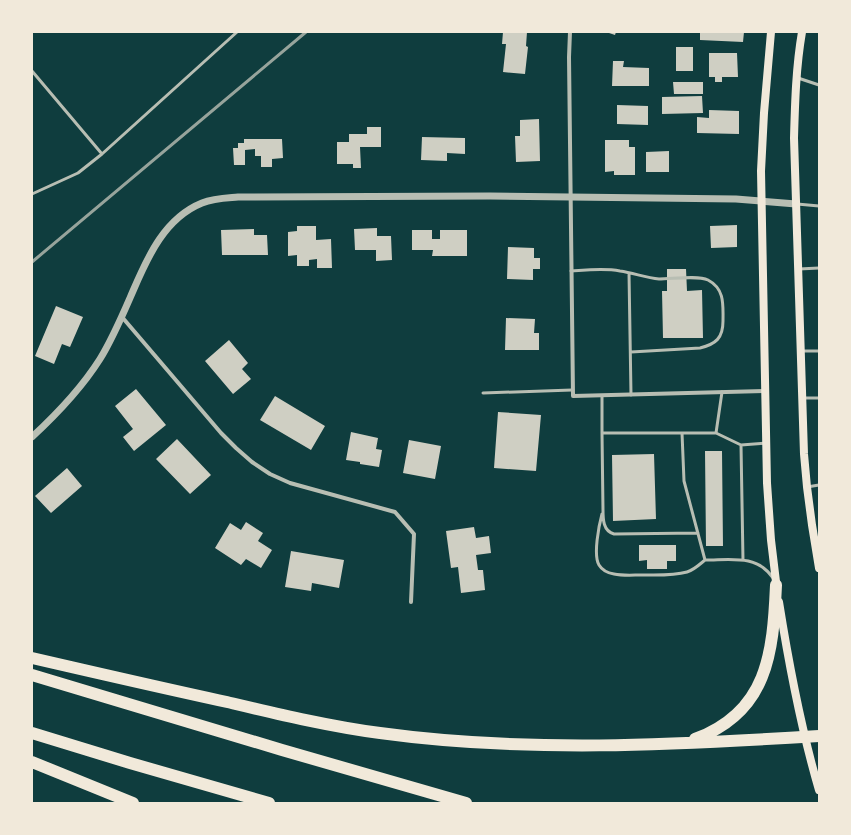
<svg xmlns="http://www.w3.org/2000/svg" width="851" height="835" font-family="Karla,sans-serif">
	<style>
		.building { fill: #cfcfc3 }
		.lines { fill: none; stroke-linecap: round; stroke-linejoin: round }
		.service { stroke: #b8beb3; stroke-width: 3 }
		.minor { stroke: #b8beb3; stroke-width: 4 }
		.tertiary { stroke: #b8beb3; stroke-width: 7 }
		.secondary { stroke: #f1e9da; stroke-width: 8 }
		.motorway { stroke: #f1e9da; stroke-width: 12 }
		.rail { stroke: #97a49c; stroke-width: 3 }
	</style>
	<rect width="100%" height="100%" fill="#0f3d3e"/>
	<path class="building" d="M503,32H527L526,46L528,47L525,74L503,72L506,44H502Z
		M606,32H616L615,35Z
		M700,32H744L743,42L700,40Z
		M676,47H693V71H676Z
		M709,53H737L738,77H722V82H715V77H709Z
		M613,61H624L623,67L649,68V86H612Z
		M673,82H703V94H674Z
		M702,96L703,113L662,114V97Z
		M617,105L648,106V125L617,124Z
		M709,110L739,111V134L697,133V117L709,118Z
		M539,119L540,161L516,162L515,136H520V120Z
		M367,127H381V147H360L361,168H353V164H337V142H349V134H367Z
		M422,137L465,138V154L447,153V161L421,160Z
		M244,139H282L283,158L272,159V167H261V156H255V149L245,150V165H234L233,148H238V143H244Z
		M605,140H629V147H635V175H614V171L605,172Z
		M669,151V172H646V152Z
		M737,225V247L711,248L710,226Z
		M297,226H316V240L331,239L332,268H317V259L309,260V266H297V255L288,256V232L297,231Z
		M377,228V236H391L392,260L376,261V250H355L354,229Z
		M254,229V235H267L268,255H222L221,230Z
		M412,230H432V239H440V230H467V256H432L433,250H412Z
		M508,247L534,248V258H540V269H533V280L507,279Z
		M667,269H686L687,291L702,290L703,338H663L662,291H667Z
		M56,306L83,317L70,347L62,344L54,364L35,356Z
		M506,318L535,319L534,333H539V350H505Z
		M229,340L248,363L242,369L251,379L233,394L205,361Z
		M136,389L166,425L134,451L123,437L133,429L115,406Z
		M275,396L325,426L311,450L260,420Z
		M498,412L541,415L536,471L494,468Z
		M351,432L378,438L376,449L382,450L379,467L360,464V462L346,460Z
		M177,439L211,475L190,494L156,459Z
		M409,440L441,446L435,479L403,473Z
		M705,451H722L723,546H706Z
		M654,454L656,519L613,521L612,455Z
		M67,468L82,486L51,513L35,496Z
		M246,522L263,533L258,541L272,550L261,568L246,559L241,565L215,548L230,523L241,530Z
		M474,527L476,538L489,536L491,553L476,555L478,570H483L485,590L461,593L458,567L451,568L446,531Z
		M639,545H676V561H667V569H647V560L639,561Z
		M291,551L344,560L339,588L312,583L311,591L285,587Z"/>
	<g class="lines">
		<path class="service" d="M32,71L102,154
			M798,78L819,85
			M32,194L78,173L102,154L237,32
			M797,204L819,206
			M799,269L819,268
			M571,271C587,270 604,268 620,271C634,273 646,278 659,279C672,279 698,275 708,280C725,289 723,305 723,321C723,338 716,344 700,348L631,352
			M629,273L631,395
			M801,351H819
			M483,393L572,390
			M602,396V433H716L741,445L743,560
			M802,398H819
			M602,433L603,510C603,519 603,531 614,534L698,533
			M682,433L684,481L705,560C730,560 757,554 773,578
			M716,433L722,392
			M741,445L766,443
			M807,487L819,485
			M602,514C599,525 593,555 599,565C602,570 608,573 614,574C623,576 633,575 642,575C657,575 673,576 687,572C694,570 700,564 705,560"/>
		<path class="minor" d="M570,32L569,57L573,396L765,391
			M122,317L221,433L236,448L252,462L270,474L290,483L395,512L414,534L411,602"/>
		<path class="tertiary" d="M32,437C58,413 81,389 100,359C113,338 123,314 133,291C148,256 165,218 202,203C214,198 226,198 238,197L490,196L736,199L796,204"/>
		<path class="secondary" d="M771,32L764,113L761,171L767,483L771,540L777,590
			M802,32C796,67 795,102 794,138L804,454L807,487L812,525L819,568
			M779,602C789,665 801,729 819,790"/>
		<path class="motorway" d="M32,658C97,673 162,688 227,702C278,714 328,726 380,733C525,753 674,745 819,736
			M32,675L282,750L466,803
			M32,733L130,763L269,803
			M695,739C768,712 773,653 776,585
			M32,762L133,803"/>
		<path class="rail" d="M32,262L306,32"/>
	</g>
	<rect width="851" height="835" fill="none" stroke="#f1e9da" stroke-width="66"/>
</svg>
